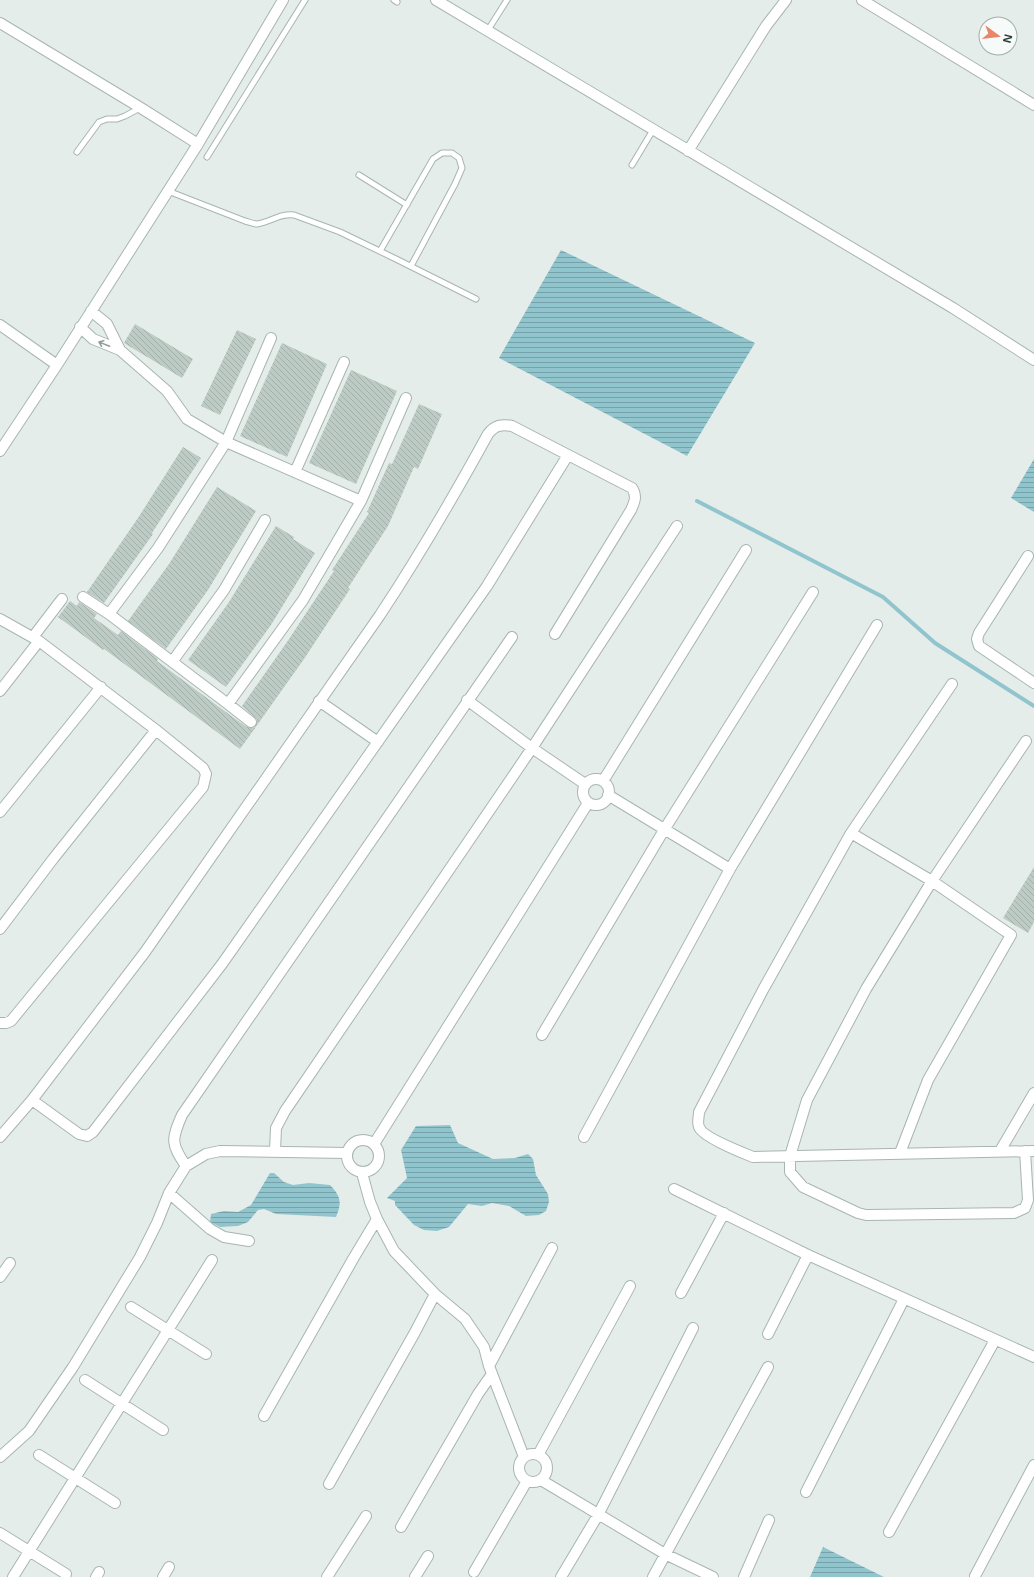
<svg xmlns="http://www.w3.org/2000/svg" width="1034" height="1577" font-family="'Open Sans',sans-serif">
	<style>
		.water { fill: url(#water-rules) }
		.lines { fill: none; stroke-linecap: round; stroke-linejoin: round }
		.stream { stroke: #91c5ce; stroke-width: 4 }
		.building { fill: url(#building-back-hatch) }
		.service-casing { stroke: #a8b5b1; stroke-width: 7 }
		.minor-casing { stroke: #a8b5b1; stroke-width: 12 }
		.service { stroke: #fff; stroke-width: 5 }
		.minor { stroke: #fff; stroke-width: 10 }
		.oneway { stroke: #929e9b }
	</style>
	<defs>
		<pattern id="water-rules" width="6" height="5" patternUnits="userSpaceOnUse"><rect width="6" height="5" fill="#91c5ce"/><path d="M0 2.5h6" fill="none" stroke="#76a1a8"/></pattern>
		<pattern id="building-back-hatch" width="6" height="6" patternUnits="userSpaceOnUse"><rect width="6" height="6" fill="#bdcbc5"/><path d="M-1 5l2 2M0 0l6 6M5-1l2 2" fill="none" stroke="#a2afaa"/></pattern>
	</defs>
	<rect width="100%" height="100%" fill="#e5edea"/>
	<path class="water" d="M561,250L755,343L687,456L499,358Z
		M1034,459V512L1011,498Z
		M450,1125L458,1143L493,1159L515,1158L528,1154L533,1159L536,1175L548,1194L549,1202L546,1211L539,1215L526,1216L509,1206L492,1203L482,1206L468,1204L449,1227L437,1231L424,1230L414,1225L395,1205V1201L387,1198L407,1178L401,1150L416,1126Z
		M270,1173H274L284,1182L293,1185L309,1183L330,1185C341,1196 342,1203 336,1217L276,1214L264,1209L258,1210L248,1222L238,1226L220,1227L210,1222L211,1214L224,1211L238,1212L251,1205Z
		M823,1547L884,1577H810Z"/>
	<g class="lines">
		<path class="stream" d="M697,501L883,597L935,643L1034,706"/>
	</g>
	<path class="building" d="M135,324L193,359L182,378L124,343Z
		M237,330L256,339L220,415L201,406Z
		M282,343L327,364L287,457L240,436Z
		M351,370L397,391L356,484L309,463Z
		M419,404L442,414L418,469L414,467L388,526L348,588L350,589L304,659L253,731L240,749L104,649L103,650L58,617L70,601L77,606L79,602L97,614L94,618L118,635L121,631L158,659L157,661L234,718L247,727L254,728L257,723V719L242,706L287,642L334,571L332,570L369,513L367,512L389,463L392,464Z
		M183,447L201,458L152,533L153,534L104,603L87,592L138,518Z
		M217,487L256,511L208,590L166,649L128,621L169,564Z
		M276,526L294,537L293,539L315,553L271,625L226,687L188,660L229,602Z
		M1034,867V922L1028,933L1003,918Z"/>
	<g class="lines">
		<defs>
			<path id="service" d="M394,0L397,2
				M488,30L507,0
				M77,152L99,122L107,119H117L125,116L140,108
				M207,157L305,0
				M632,165L653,130
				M359,175L407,205
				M168,191L245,221C249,222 253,224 257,224C271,222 280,213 294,215L340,232L396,259L476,299
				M380,251L433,159L442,153H452L459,158L462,168L455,184L411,266"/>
			<path id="minor" d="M436,0L953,308L1034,360
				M862,0L1034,105
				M0,23L141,108L198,144
				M688,151L766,26L786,0
				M0,325L57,365
				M80,327L93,339L120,350L107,324L91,311
				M120,350L167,391L187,419L226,442L361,501L303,600L228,704L109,614L158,548L226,442L271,338
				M0,451L57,365L198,144L283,0
				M295,472L344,362
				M361,501L406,398
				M1028,556L979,633L977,639L979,646L1034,683
				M83,597L109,614
				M0,619L39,641L156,730L203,768L206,774L203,787L11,1021L6,1023H0
				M33,637L62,599
				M172,662L224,590L265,520
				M952,684L851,833L764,988L699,1112C699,1116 697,1123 699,1127C702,1137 743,1153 753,1157L1034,1151
				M0,691L39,641
				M467,700L532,748L585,784
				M319,701L378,742
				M228,704L251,722
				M583 792a13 13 0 1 1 26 0a13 13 0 1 1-26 0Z
				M603,781L746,550
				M608,795L730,869
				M0,812L101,687
				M851,833L932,881L1011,935L928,1080L900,1153
				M0,929L53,859L156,730
				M542,1035L664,830L813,592
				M32,1100L79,1134L87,1136L93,1132L222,964L487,586L568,455
				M0,1137L32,1100L145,952L380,615C419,556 454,496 488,434C495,425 502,424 512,426L632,488C637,496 635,501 631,510L555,634
				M584,1137L730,869L877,625
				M347 1156a16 16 0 1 1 32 0a16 16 0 1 1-32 0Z
				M374,1144L588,803
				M275,1151L276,1128L285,1111L532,748L677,526
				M1000,1151L1034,1093
				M1025,1151L1028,1200L1025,1208L1014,1213L866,1215L858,1213L803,1187L790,1172V1156L807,1100L866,989L932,881L1026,741
				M186,1166C171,1144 171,1140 182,1115L512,637
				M362,1173L370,1202L377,1219L394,1251L435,1294L465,1319L484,1347L489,1366L524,1457
				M674,1189L808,1255L1034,1357
				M169,1193L210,1229L224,1237L249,1241
				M0,1277L10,1263
				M681,1293L724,1213
				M131,1307L206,1354
				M768,1334L808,1255
				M489,1366L552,1248
				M85,1380L163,1430
				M264,1416L353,1259L377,1219
				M519 1468a14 14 0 1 1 28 0a14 14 0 1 1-28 0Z
				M39,1455L115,1503
				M538,1455L630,1286
				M0,1457L29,1431L73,1367L140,1257L157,1223L169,1193L186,1166L206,1154L220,1151L346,1153
				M541,1480L665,1554L713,1577
				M329,1484L414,1334L435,1294
				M806,1492L904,1299
				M401,1527L478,1394L492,1374
				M889,1532L995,1340
				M0,1533L66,1574
				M474,1572L527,1481
				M975,1576L1034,1465
				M13,1577L212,1260
				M96,1577L99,1572
				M163,1577L169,1567
				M327,1577L366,1516
				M415,1577L428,1556
				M561,1577L598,1515L693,1328
				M653,1577L768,1367
				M744,1577L769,1520"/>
		</defs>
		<use href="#service" class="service-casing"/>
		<use href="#minor" class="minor-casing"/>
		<use href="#service" class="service"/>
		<use href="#minor" class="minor"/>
	</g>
	<defs><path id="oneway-shaft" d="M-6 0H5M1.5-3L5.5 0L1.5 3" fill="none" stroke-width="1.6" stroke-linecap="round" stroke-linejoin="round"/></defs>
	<use class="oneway" href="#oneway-shaft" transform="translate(104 344) rotate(-158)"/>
	<g transform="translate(998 36) rotate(105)"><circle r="19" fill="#f6faf8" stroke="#a2afab"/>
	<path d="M0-3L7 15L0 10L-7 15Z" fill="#e98667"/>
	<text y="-6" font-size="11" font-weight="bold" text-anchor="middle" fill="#253e37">N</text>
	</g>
</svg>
